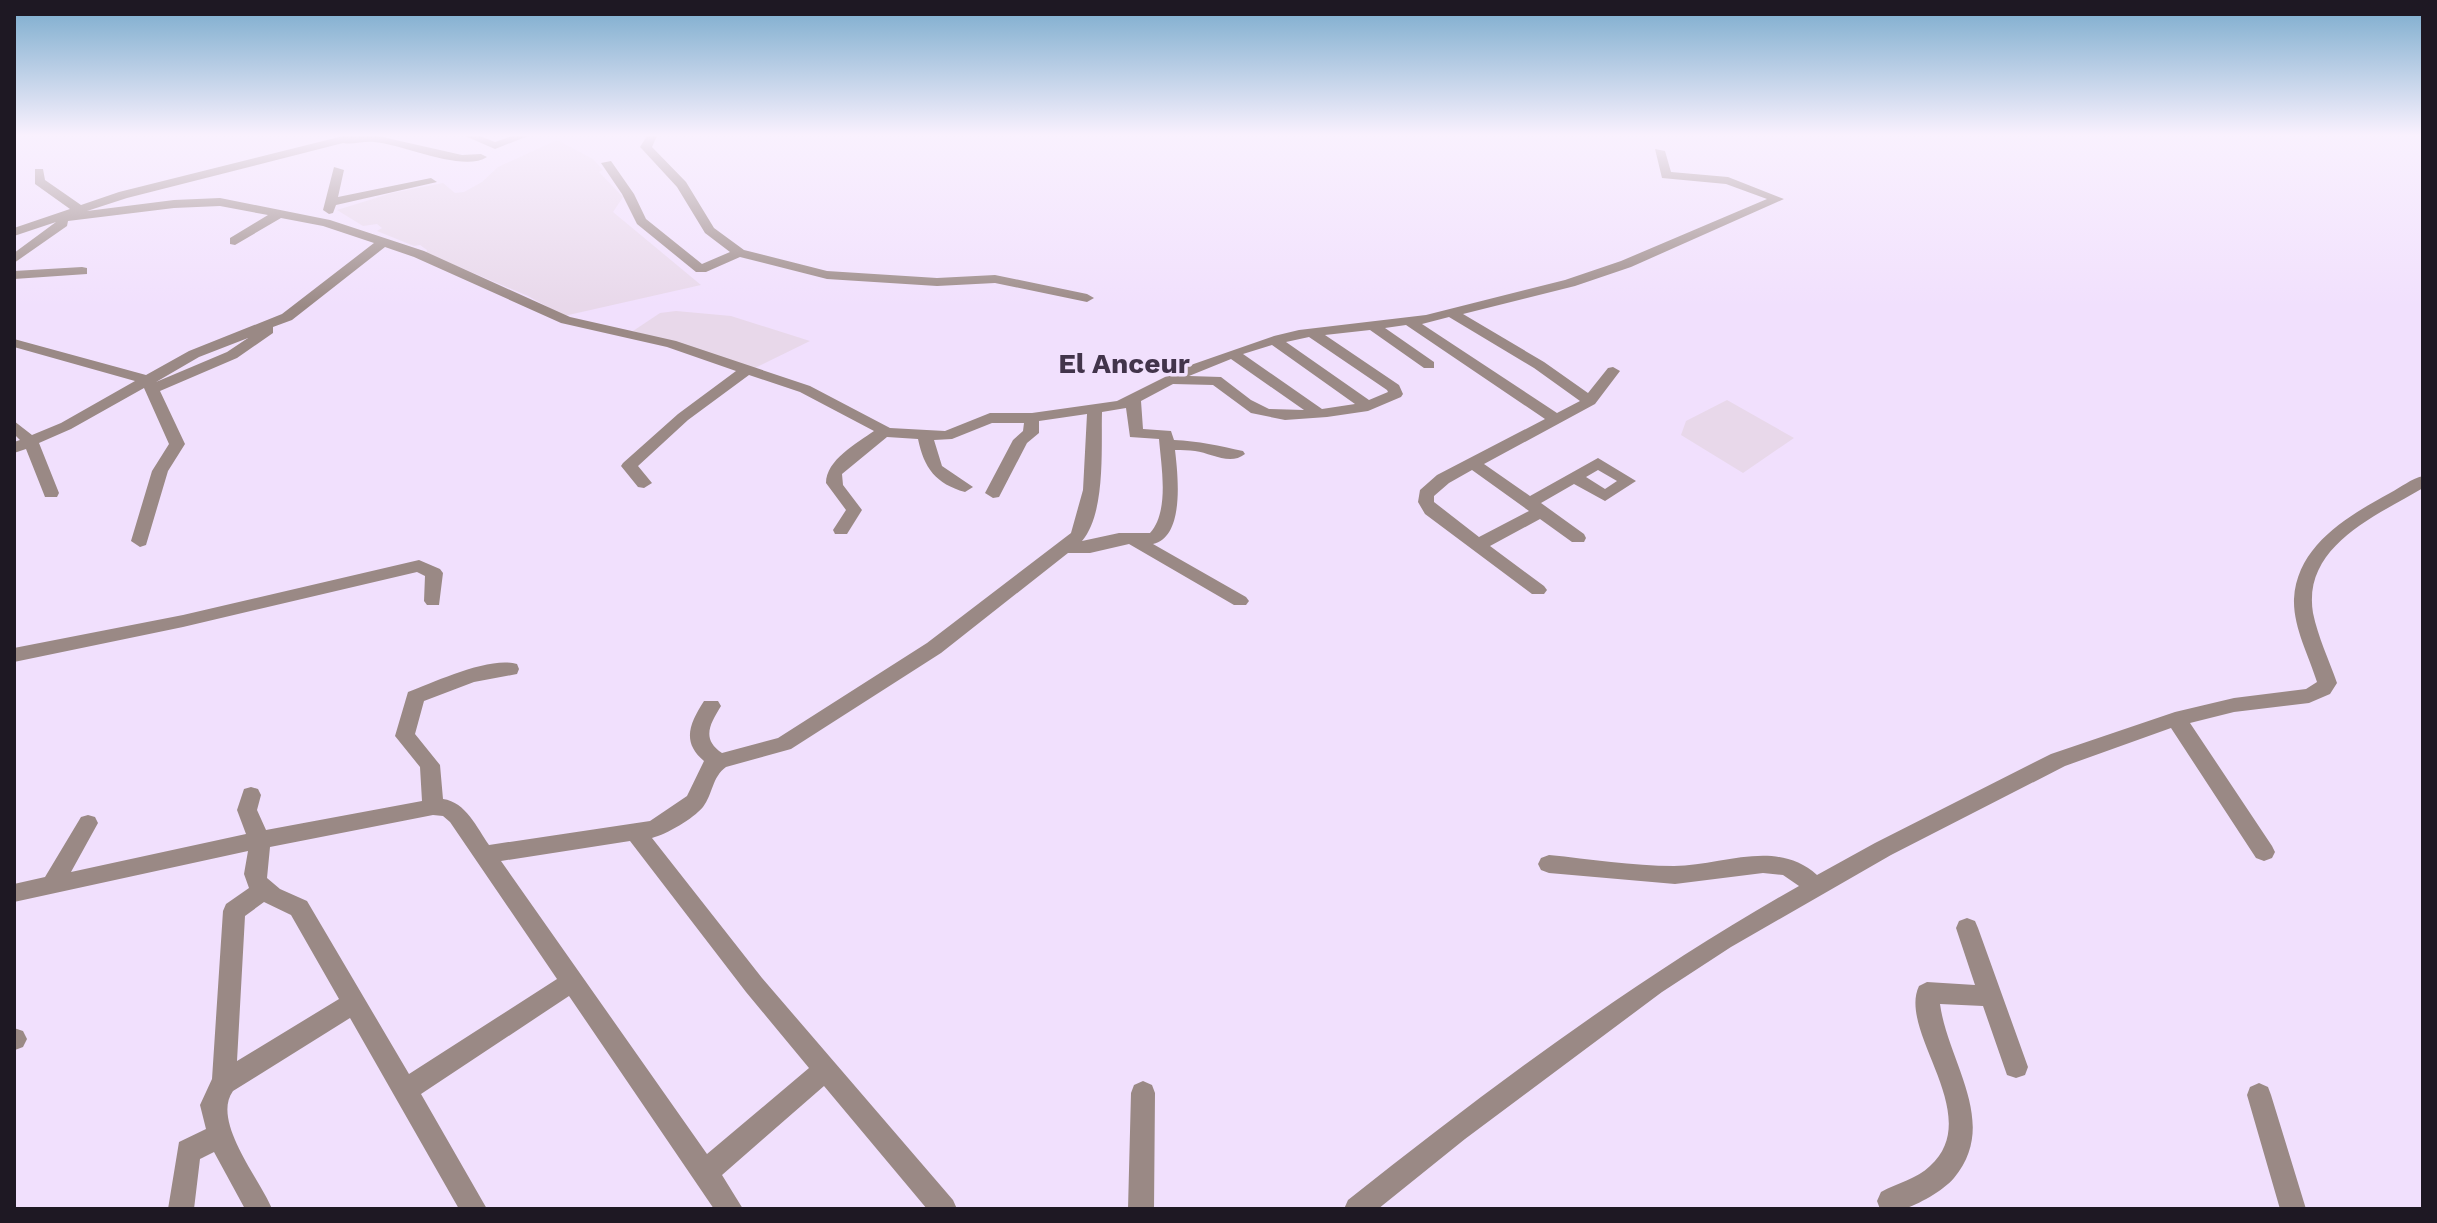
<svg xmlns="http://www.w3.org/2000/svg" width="2437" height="1223" font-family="'Work Sans',sans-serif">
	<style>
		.education { fill: #e8d8ea }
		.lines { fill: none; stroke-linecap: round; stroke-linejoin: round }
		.minor { fill: #9a8985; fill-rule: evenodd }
		.labels { text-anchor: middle; stroke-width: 7; stroke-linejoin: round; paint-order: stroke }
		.district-label { font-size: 28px; font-weight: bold; fill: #42344b; stroke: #f1e0fd }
	</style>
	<rect width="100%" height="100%" fill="#f1e0fd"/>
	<path class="education" d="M557,140L593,159L603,170L599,172L623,197L613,212L701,285L564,316L528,296L426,253L427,250L420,245L414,246L377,231L382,228L377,224L363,226L337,210L392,193L443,183L455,193L464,192L482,182L498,167Z
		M676,311L731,316L810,341L755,368L633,331L660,313Z
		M1727,400L1794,438L1743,473L1681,435L1686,421Z"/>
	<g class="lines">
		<path class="minor" d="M343,136H378L462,155L481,154L487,157C463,173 403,144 374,142C363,141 353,145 343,143L127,198L87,211L174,200L220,198L330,220L424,251L570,317L676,341L810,386L890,428L945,431L990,413H1032L1117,401L1185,367L1274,336L1299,330L1426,315L1565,280L1621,261L1767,199L1726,184L1662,178L1655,149L1665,151L1671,172L1728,177L1784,199L1631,267L1575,286L1463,314L1544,362L1588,393L1608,368L1613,367L1620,371L1595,404L1484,464L1530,496L1598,458L1636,481L1605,501L1574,484L1541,503L1584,534L1586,538L1584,542H1572L1540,519L1490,546L1544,586L1547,590L1544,594H1532L1425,514L1418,502L1420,490L1437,475L1545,419L1406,325L1385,328L1434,362V368H1424L1370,330L1325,335L1399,385L1403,394L1401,397L1368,411L1327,417L1285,420L1251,413L1213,385L1173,384L1141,401L1143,429L1171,431L1174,440C1198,441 1220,446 1243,451L1245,454C1230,466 1211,453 1195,451C1189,450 1182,450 1175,450C1178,475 1185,537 1153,544L1246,597L1249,601L1246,605H1234L1129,544L1090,553H1068L941,653L791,749L726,767C712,777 713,794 703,807C693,819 667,834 652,838L762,978L953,1200L957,1209H927L824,1086L722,1175L743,1209H714L569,996L421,1094L487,1209H459L350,1018L233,1091C211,1121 260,1179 272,1209H245L214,1152L200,1159L194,1209H168L179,1142L206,1129L200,1105L212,1079L223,911L226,904L249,888L244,874L248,851L14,902V884L45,877L81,817L88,815L95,817L98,823L71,872L246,834L237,810L244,789L251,787L258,789L261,795L257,810L266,830L422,801L420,767L395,736L408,692C435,682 489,656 517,664L519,669L517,674L474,682L424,701L415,734L440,765L443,799C466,802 477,828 489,845L650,821L687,796L704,761C681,742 690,723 704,701H718L721,706C710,724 701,739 722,753L778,738L927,643L1071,533L1083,490L1087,414L1039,421V433L1027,443L999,497L993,498L985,493L1013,440L1023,431L1024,423H992L952,439L934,440L942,466L973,487L965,492C936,484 924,468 918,439L887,437L842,474L843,485L862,510L847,534H835L833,530L846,510L826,483C826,460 857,443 874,431L800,392L749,375L688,420L638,466L652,483L644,488L638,487L621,466L623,463L678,414L736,371L667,347L561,323L414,257L385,247L292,320L273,327V333L237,358L160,391L185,444L168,471L146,545L140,547L131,541L152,471L169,444L144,388L71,429L39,443L59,493L57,497H45L26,449L14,453V442L20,440L14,434V421L32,435L61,423L135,381L14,347V339L146,375L189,351L282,314L374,243L323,226L281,218L235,245L230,244V238L268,215L220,206L174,208L68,221L67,226L14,263V253L56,222L14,236V228L70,209L35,184V169H43L45,180L81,205L119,192ZM1449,317L1534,368L1580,401L1557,413L1422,324ZM1309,337L1387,390L1388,392L1369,400L1286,342ZM248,338L227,352L156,382L199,357ZM1272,345L1355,404L1322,409L1243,354ZM1231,359L1304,410L1269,409L1251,400L1221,377L1189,376ZM1126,408L1130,437L1159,439C1161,465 1170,511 1150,533H1119L1082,541C1106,513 1101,448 1102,412ZM1472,470L1529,511L1479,537L1434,502V496L1449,483ZM1598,470L1617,481L1605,489L1586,477ZM433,815L443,816L450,822L557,979L409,1074L307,901L280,889L267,878L270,847ZM630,841L746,992L809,1068L707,1154L501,861ZM264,902L291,915L339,999L237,1061L245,916Z
			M465,136H480L495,142L512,136H528L495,149Z
			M647,136H657L652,147L686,182L714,228L744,250L827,271L937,278L995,275L1087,294L1094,298L1087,302L995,283L937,286L827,279L740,257L706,272H696L637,224L622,194L601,163L611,161L634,194L646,219L702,264L730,252L705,233L677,187L642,149L640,147Z
			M334,167L344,170L338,197L431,178L437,182L336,205L333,213L329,214L323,210Z
			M82,267L87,268V274L14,279V271Z
			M2423,476V488C2376,516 2302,546 2313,613C2318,637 2329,660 2337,683L2330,694L2309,703L2234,712L2190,723L2272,846L2275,852L2272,858L2264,861L2256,858L2171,728L2065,766L1891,855L1731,947L1662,992L1465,1139L1378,1209H1344L1348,1200C1492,1086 1639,976 1799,886L1783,875L1763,873L1675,884L1549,873L1541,870L1538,864L1541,858L1549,855C1590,859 1632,866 1674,866C1722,866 1776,838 1817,875L1875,843L2051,754L2175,712L2234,698L2306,689L2317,682C2309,656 2293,627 2294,599C2297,545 2348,516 2390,493C2401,487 2411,479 2423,476Z
			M419,560L440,569L443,573L439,605H427L424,601L425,576L417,572L183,627L14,662V648L183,615Z
			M1967,918L1975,921L1978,928L2028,1067L2025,1075L2016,1078L2007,1075L1983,1006L1940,1004C1948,1063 2000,1123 1954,1178C1943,1191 1917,1205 1904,1209C1898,1211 1887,1209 1880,1209L1877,1201L1881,1192C1897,1183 1917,1179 1930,1166C1986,1115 1897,1032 1919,986L1927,982L1975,985L1956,928L1959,921Z
			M14,1028L23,1031L27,1039L23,1047L15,1050Z
			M1143,1081L1152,1085L1155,1093L1154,1209H1128L1131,1093L1134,1085Z
			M2259,1083L2268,1087L2271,1095L2306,1209H2280L2247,1095L2250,1087Z"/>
	</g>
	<linearGradient id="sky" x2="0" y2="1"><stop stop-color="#78aacc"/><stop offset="0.44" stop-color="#f9f1fe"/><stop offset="1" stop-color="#f9f1fe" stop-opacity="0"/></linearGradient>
	<rect width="2437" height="307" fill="url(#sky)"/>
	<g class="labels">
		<g class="district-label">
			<text x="1124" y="373">El Anceur</text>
		</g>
	</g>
	<rect width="2437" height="1223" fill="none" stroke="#1e1823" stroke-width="32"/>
</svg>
